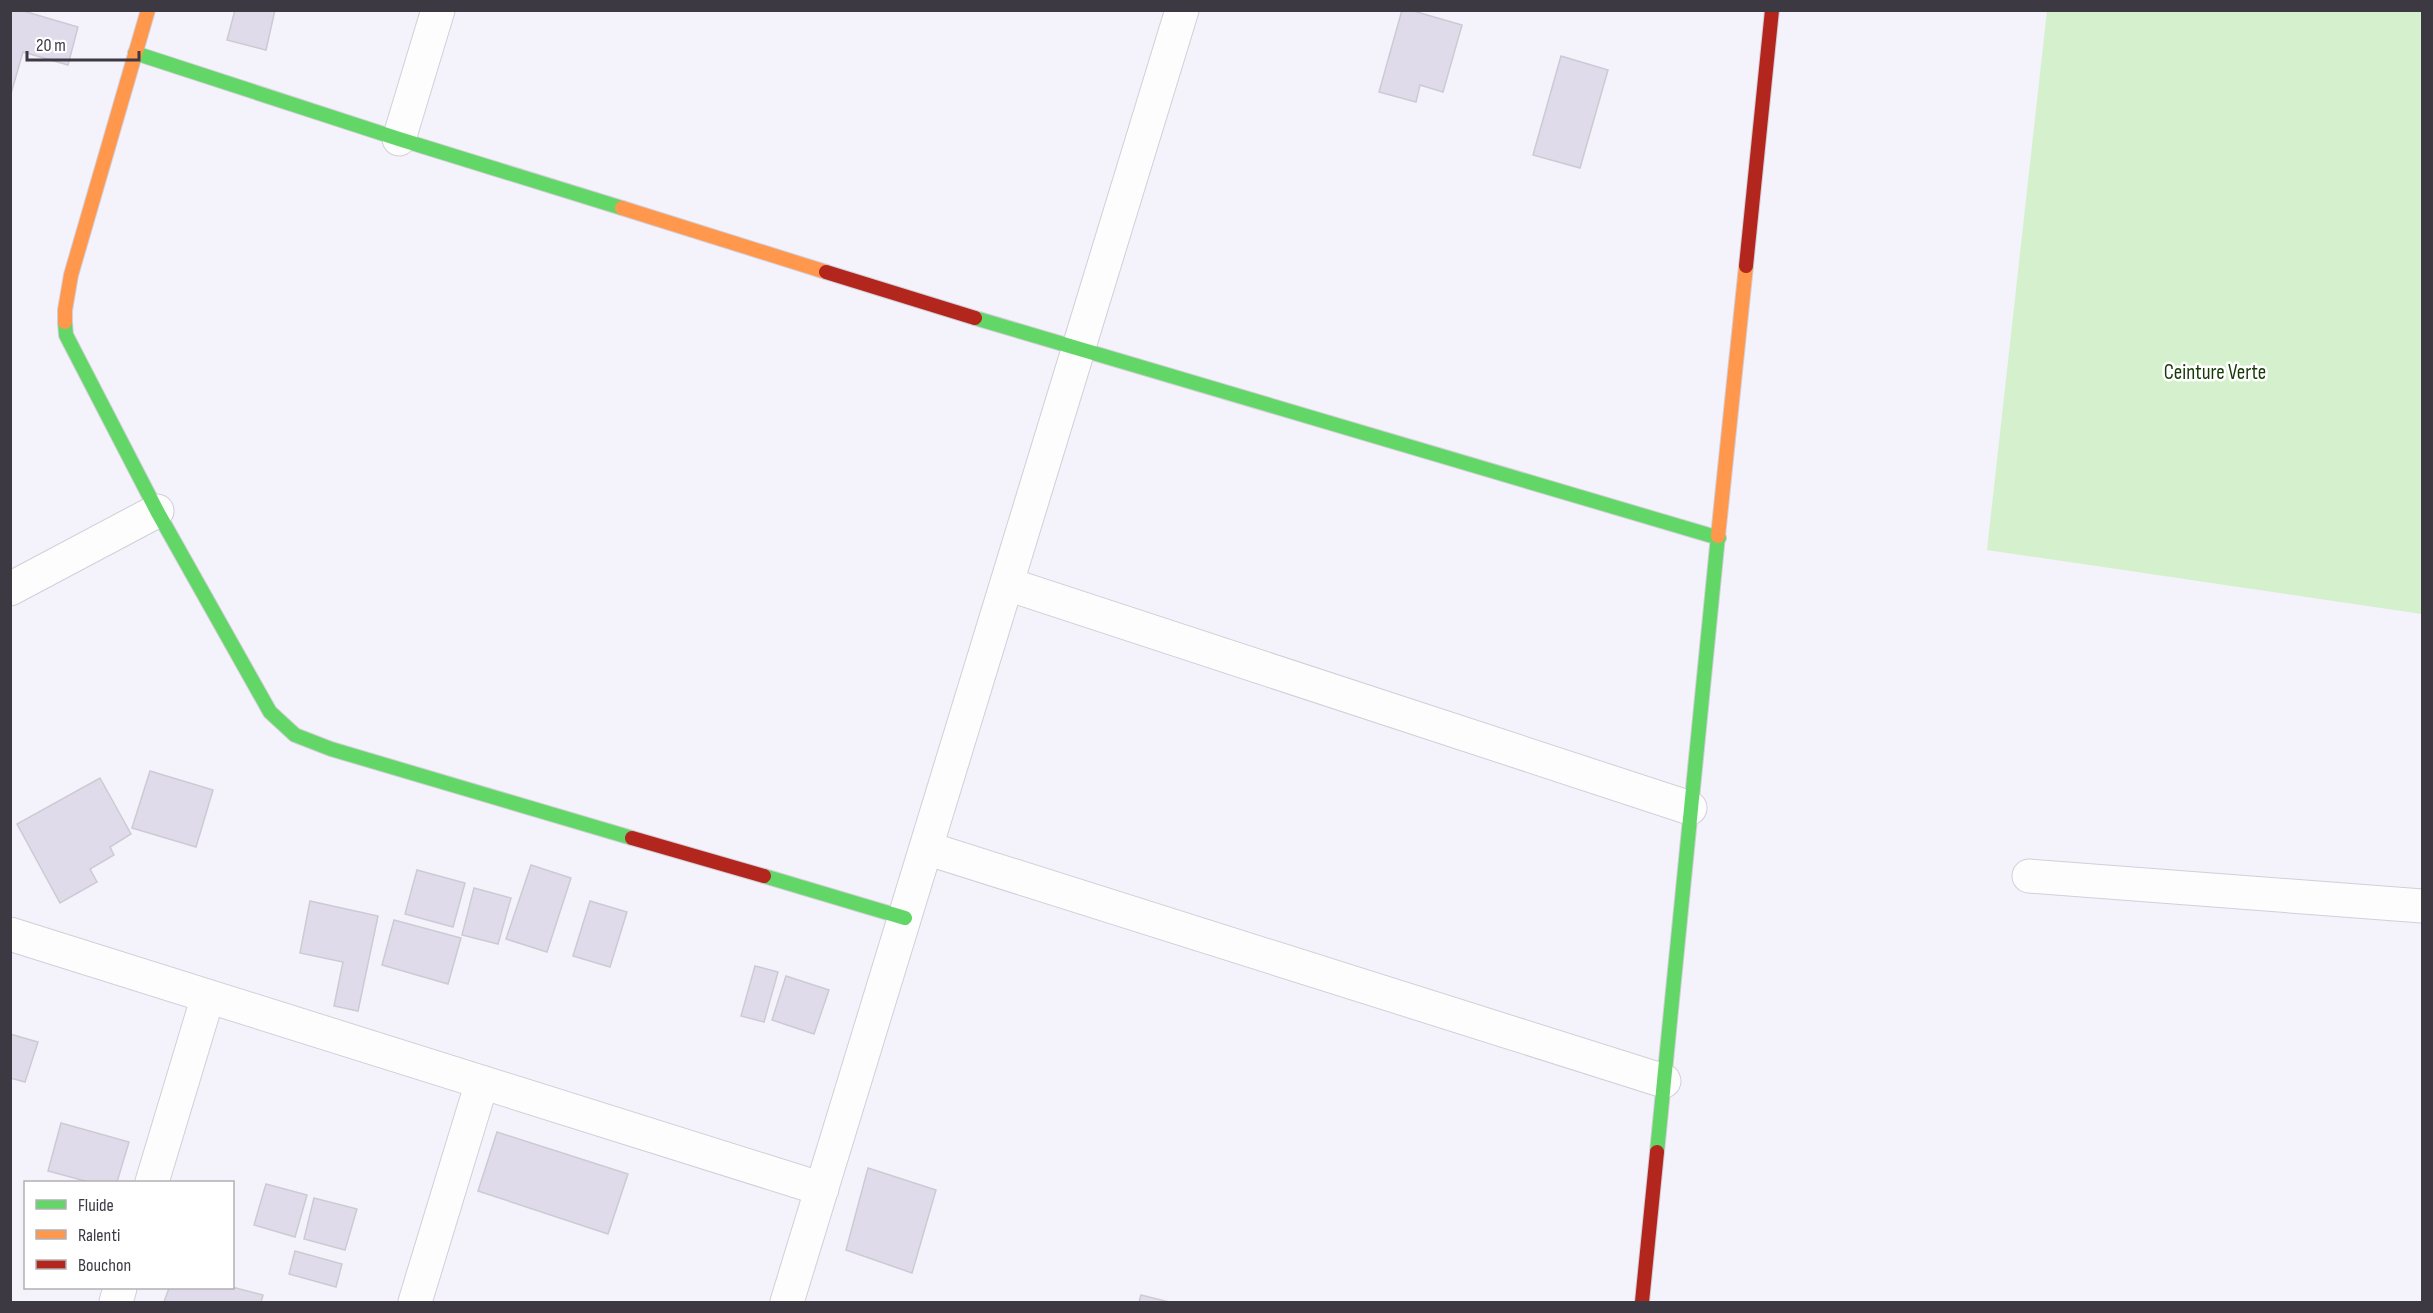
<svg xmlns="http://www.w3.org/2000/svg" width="2433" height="1313" font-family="'Sofia Sans Condensed',sans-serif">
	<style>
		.green { fill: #d5f0cd }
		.building { fill: #e0dbeb; stroke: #cccad2; stroke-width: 1.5 }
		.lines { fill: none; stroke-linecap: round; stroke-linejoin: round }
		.street-casing { stroke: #d2cfd8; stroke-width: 35 }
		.fast-casing { stroke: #d2cfd8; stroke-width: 16 }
		.slow-casing { stroke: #d2cfd8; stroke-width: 16 }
		.jam-casing { stroke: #d2cfd8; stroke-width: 16 }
		.street { stroke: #fdfdfe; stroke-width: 33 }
		.fast { stroke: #63d668; stroke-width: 14 }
		.slow { stroke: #ff974d; stroke-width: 14 }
		.jam { stroke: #b3261e; stroke-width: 14 }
		.labels { text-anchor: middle; stroke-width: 5; stroke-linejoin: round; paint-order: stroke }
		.park-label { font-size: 21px; fill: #183a08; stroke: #fff }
	</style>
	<rect width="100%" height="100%" fill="#f4f2fa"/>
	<path class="green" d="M2047,11H2422V614L1987,550Z"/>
	<path class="building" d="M10,10H20L78,27L68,65L23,52L10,97Z
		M235,10H275L266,50L227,40Z
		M1402,10H1410L1462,25L1443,92L1420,85L1416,102L1379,92Z
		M1561,56L1608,70L1580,168L1533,155Z
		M150,771L213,790L196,847L132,828Z
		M100,778L131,834L110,847L114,855L90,869L97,882L60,903L17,824Z
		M531,865L571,878L547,952L506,939Z
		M417,870L465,883L453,927L405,914Z
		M474,888L511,898L498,944L462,935Z
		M310,901L378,916L358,1011L334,1006L343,962L300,953Z
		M590,901L627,912L610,967L573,956Z
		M394,920L461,938L448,984L382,965Z
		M755,966L778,972L764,1022L741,1016Z
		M786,976L829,990L814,1034L772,1020Z
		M10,1034L38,1042L25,1082L10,1078Z
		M61,1123L129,1142L117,1182H89L48,1171Z
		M497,1132L628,1174L608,1234L478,1191Z
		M868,1168L936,1190L912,1273L846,1250Z
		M266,1184L307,1195L295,1237L254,1225Z
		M314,1198L357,1209L345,1250L304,1239Z
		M295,1251L342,1264L336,1287L289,1274Z
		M232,1287L263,1295L261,1302H164L169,1288Z
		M1141,1295L1169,1302H1139Z"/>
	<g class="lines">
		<defs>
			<path id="street" d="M399,139L438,10
				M1007,584L1690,808
				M10,589L157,511
				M926,848L1664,1081
				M2029,876L2422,906
				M10,934L822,1189
				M152,1182L208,996
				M116,1302L120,1288
				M415,1302L482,1082
				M787,1302L1182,10"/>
			<path id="fast" d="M135,53L399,139L622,208
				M975,318L1719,538
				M65,322L66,335L157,511L270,712L295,735L331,749L632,838
				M764,876L905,918
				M1657,1152L1718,536"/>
			<path id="slow" d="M622,208L826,272
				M65,322V310L71,275L148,10
				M1718,536L1746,266"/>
			<path id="jam" d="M1746,266L1772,10
				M826,272L975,318
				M632,838L764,876
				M1642,1302L1657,1152"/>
		</defs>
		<use href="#street" class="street-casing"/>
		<use href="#fast" class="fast-casing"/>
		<use href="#slow" class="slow-casing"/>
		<use href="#jam" class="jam-casing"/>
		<use href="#street" class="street"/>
		<use href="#fast" class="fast"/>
		<use href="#slow" class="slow"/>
		<use href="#jam" class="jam"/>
	</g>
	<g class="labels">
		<g class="park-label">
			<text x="2215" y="379">Ceinture Verte</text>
		</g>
	</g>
	<rect width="2433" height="1313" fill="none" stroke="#3c3943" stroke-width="24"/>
	<rect x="24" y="1181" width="210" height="108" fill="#ffffff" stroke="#b1b0b4" stroke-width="1.5"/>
	<rect x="36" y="1200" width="30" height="9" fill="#63d668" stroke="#b1b0b4" stroke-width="1.5"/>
	<text x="78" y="1211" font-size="18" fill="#3c3943">Fluide</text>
	<rect x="36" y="1230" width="30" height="9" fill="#ff974d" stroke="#b1b0b4" stroke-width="1.5"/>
	<text x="78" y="1241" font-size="18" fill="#3c3943">Ralenti</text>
	<rect x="36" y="1260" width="30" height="9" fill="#b3261e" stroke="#b1b0b4" stroke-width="1.5"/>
	<text x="78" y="1271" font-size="18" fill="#3c3943">Bouchon</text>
	<path d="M27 51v9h112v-9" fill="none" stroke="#3c3943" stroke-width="3"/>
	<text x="36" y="51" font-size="18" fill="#3c3943" stroke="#ffffff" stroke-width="4.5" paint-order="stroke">20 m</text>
</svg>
